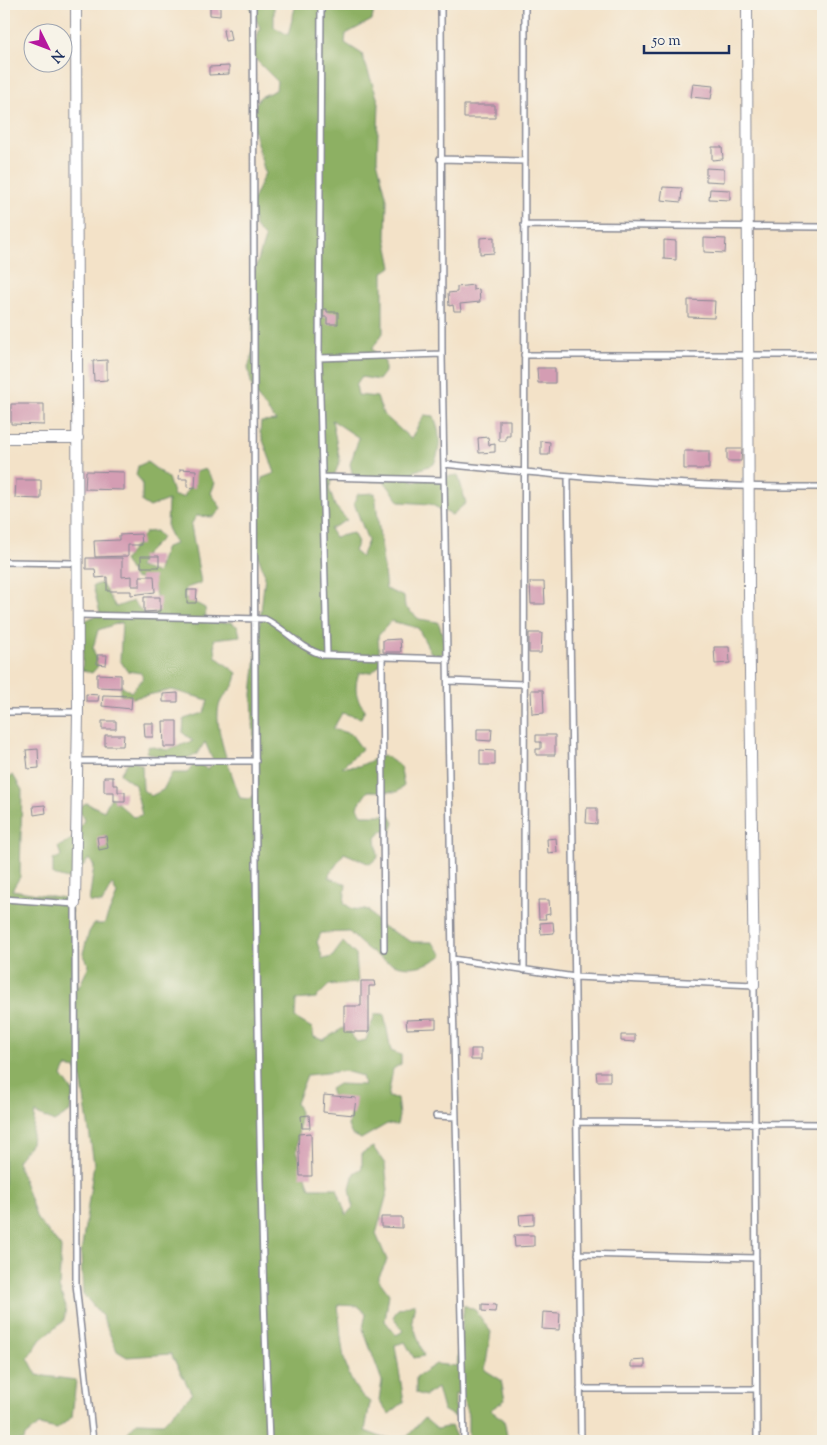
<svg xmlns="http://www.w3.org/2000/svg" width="827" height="1445" font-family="'Sorts Mill Goudy',serif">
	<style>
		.forest { fill: #8db064; stroke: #547061 }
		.building { fill: #d49db3 }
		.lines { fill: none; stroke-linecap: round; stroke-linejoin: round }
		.service-casing { stroke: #878893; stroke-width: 8 }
		.minor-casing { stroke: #878893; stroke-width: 12 }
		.service { stroke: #fff; stroke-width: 5 }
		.minor { stroke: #fff; stroke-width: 10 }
	</style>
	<rect width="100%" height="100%" fill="#f7f3e8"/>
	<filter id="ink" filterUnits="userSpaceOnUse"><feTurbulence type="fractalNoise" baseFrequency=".02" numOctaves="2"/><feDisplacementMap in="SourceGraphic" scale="10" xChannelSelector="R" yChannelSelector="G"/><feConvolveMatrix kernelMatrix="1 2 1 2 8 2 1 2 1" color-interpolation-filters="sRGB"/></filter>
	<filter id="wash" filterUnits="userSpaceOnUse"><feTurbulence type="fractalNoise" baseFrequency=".0096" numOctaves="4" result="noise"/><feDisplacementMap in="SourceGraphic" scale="20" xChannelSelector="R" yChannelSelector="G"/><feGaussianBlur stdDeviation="1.12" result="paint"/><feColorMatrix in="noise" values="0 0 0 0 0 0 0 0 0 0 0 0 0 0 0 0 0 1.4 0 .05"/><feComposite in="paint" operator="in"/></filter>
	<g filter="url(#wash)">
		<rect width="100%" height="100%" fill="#f3e2c8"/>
		<path class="forest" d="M249,4H274V27L288,35L296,4H375L372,20L346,34L345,43L362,54L379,103L377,160L387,199L386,238L392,267L383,272V333L372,349L385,362V372L379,380L361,377L356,385L358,395L377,397L383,414L411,439L424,415L434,416C440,433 442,446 434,464L415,471L412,481L458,475L466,503L452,515L430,504L400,502L384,481H354L350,464L359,438L332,420L340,461L329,488L335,506L347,520L330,529L335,537L353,533L358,542L354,551L361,557L368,541L354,503L358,494L375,493L386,589L404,597L405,607L419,619L438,622L448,649L441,655L431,653L418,628L391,621L378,636L380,665L372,672L359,673C354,686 355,699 365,709L361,718L342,713L333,729L351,734L362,749L342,767L359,766L384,755L400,766L404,786L397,792L368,791L357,807L362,815H390L394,823L391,832L382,831L376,838L378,857L370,864L344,853L328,877L346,884L344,903L352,909L368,910L380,925L412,942H432L443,955C406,981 377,960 349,932L321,933L317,942L323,959L332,957L343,942L356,955L358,983L329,985L316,998L296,1000L295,1018L312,1028L314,1037L323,1040L345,1027L357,1042L366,1040L375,1014H384L391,1051L401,1055V1064L393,1069L388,1097L397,1098L399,1116L397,1125L387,1124L361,1139L352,1135L348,1126L353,1100L333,1098L330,1089L338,1084L364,1085L362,1076L344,1071L307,1075L296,1103L300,1112L297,1151L310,1188H337L346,1215L353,1207L350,1188L354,1173L362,1168V1153L373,1147L385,1164L388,1190L376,1234L387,1260L378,1279L389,1294L385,1321L396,1335L404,1331L393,1317L398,1309L415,1303L412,1321L424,1356L414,1358L405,1342L395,1345L404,1402L389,1414L379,1400L382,1381L363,1329L366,1313L358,1306L338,1305C342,1338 340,1382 370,1402L365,1431L383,1438L407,1437L424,1418L437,1429L451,1426L458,1441H120L137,1422L163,1423L192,1394L171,1354L127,1357L117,1351L102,1316L83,1294L81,1254L94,1164L81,1077L76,1069L66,1067L62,1076L73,1092L70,1112L54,1122L35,1113L31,1143L17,1161L37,1219L61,1247L59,1288L66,1307L64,1321L41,1339L28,1358L37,1375L76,1380L72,1417L57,1429L39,1425L25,1436L24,1441H4V780L13,775L22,790L20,877L12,890L70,899L78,989L89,966L83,953L89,932L94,924H104L117,894L112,884L102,903L89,902L94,866L89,859L71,880L53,875V860L61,856L58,847L74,838L84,820L78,808L86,803L104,811L111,797L133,817L142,815L135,785L120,774L130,759L142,765L143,790L151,796L163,790L172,773H187L196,762L207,769L214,763L205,742L197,754L174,763L146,752L149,746L167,750L193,741L183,733L184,719L204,713L208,700L172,690L128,699L120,694L121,685L131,692L143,678L141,673L127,671L120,660L122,622L98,630L93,648L98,666L92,673L82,670L85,621L100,613L93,586L101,583L116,607L133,601L145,615L154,616L159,607L152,581L134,578L124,560L146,532L156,531L162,538L142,558L139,567L157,573L166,547L175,544L167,528L168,500L150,507L142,502V482L136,475L138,466L147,462L168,478L174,496L184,497L196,472L205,469L215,483L211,493L221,508L214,517L196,516L191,525L201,583L186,588L184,597L205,608L206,618L213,623L231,622L238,627L240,636L214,639L216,657L237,673C235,691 226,690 220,703C211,724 233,776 240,798L250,799L256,793L252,694L265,575L255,548L262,478L275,473L260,432L261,422L276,421L253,391L248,368L253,351L252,280L265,238L255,227L252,202L265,173L252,124L255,105L260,97L276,90L277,81L251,55L260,28Z
			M464,1305L475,1310L491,1332L485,1370L501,1380L505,1400L490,1410L504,1420L508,1441H468V1415L462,1396L455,1394V1417L443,1410L437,1388L425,1396L416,1393V1377L436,1364L457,1366Z"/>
		<g id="blocks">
			<path class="building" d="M210,4H220V16L210,15Z
				M229,29L231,40L225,41L223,30Z
				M229,66V74L209,75V67Z
				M693,84L713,86L711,99L691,97Z
				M464,105H495V118H464Z
				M712,147H722L723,159L712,160Z
				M706,168L724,169V182L706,181Z
				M663,187L682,188L681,202L661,200Z
				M710,189L730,190V200L709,199Z
				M494,237V253L480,254V238Z
				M704,238L726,239L725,253L704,252Z
				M664,240L676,241V260L664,259Z
				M473,285V290L479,289L480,302L460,304L461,311H454L453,305L449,306L448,293L457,292V287Z
				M688,300L715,301L714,318L688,317Z
				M323,309H327V312H338V324H327V317H323Z
				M107,360V380L94,381L93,361Z
				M537,368H555V383H538Z
				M11,404H44V425L11,424Z
				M499,420H510V436H506V441H499Z
				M488,437L489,445L495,444V452L479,453L478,438Z
				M541,441L550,442L549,455H541Z
				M727,449H742L741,461H727Z
				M684,451H709V469H684Z
				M180,469L196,470L195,488L187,487V479H179Z
				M86,471L124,472V490L85,489Z
				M16,480H41V499L15,498Z
				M141,534L142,545H128V556L95,557L94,541L119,540V535Z
				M141,556H159V567H141Z
				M86,558H122V577L132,576V586H140V576H154L155,592L131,595V591H107V577L96,578L95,569H86Z
				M530,582H544L545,604H531Z
				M187,590H197L196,603H187Z
				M144,597H160V611L144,612Z
				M529,633H542L541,653H529Z
				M400,639L401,652H383V640Z
				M714,647H729L730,663L715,664Z
				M97,655H107L106,665L97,664Z
				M97,674L121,675V688L97,687Z
				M531,690H543L544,713L532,714Z
				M178,693V702H163V694Z
				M86,694L99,695L98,701H86Z
				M103,695L132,696L131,709L102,706Z
				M102,721H116V729H102Z
				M163,721H177V747H164Z
				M144,723H153V737H145Z
				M477,729H492L491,741L477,740Z
				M105,735H124L123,746H105Z
				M536,735H555V755H536V749H541V742H536Z
				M38,749L39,768L28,769L26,750Z
				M480,750L495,751V765H480Z
				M104,777H113V785H118V792H125V802H114V792H104Z
				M45,805L46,813L34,815L33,806Z
				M587,808H597V824L586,823Z
				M106,836L108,848L99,850L97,837Z
				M556,838L557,852L548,853L547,839Z
				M538,900H549L550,914L545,915L546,919H539Z
				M553,922L554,933L541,934L540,923Z
				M361,981H374L375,986H369V1032H344V1006H361Z
				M436,1019V1028L407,1029L406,1020Z
				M621,1035H635V1042L621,1041Z
				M471,1049H481V1060H471Z
				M596,1072H610V1081H597Z
				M324,1095L356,1098L354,1115L323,1112Z
				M309,1115L310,1128H302L301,1116Z
				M311,1133L312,1176H300L298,1134Z
				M534,1214V1225L520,1226L519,1215Z
				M381,1217H402V1228L381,1227Z
				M514,1235H534V1246L515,1247Z
				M482,1304L496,1305L495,1312L482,1311Z
				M543,1312L560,1313L559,1330L542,1329Z
				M645,1360V1367H631V1361Z"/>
		</g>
	</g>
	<g filter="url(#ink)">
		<use href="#blocks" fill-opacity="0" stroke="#878893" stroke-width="1"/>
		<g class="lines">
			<defs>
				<path id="service" d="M253,4C256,483 250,963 269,1441
					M321,4L319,358L327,655
					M441,4L442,354L452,959L464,1441
					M440,159L525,161
					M524,225L823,227
					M524,355H823
					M319,358L442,354
					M444,464C570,477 696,488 823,487
					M322,477L444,480
					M568,477L581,1441
					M4,562L78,563
					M79,615L265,619C286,629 299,648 323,655L448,659
					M382,657L384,949
					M448,681L524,684
					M4,712H78
					M78,761H256
					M4,899L75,904L76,1284L93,1441
					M452,959L575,977L754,985L757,1441
					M524,970L525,4
					M436,1116L455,1117
					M577,1122L823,1124
					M578,1254L756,1258
					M580,1389H756"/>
				<path id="minor" d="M747,4L749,594L754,985
					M4,438H78
					M75,904L78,712L76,4"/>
			</defs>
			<use href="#service" class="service-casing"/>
			<use href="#minor" class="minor-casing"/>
			<use href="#service" class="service"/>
			<use href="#minor" class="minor"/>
		</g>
	</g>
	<rect width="827" height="1445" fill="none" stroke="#f7f3e8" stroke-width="20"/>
	<g transform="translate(48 48) rotate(132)"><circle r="24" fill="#f7f3e8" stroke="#9fa5b1"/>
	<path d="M0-4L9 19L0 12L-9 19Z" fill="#b5179e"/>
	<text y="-8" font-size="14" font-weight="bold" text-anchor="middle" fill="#1b2f5e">N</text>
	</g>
	<path d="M644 45v8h85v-8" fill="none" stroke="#1b2f5e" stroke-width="2.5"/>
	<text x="652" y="45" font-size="15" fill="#1b2f5e" stroke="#f7f3e8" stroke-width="4" paint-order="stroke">50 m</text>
</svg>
